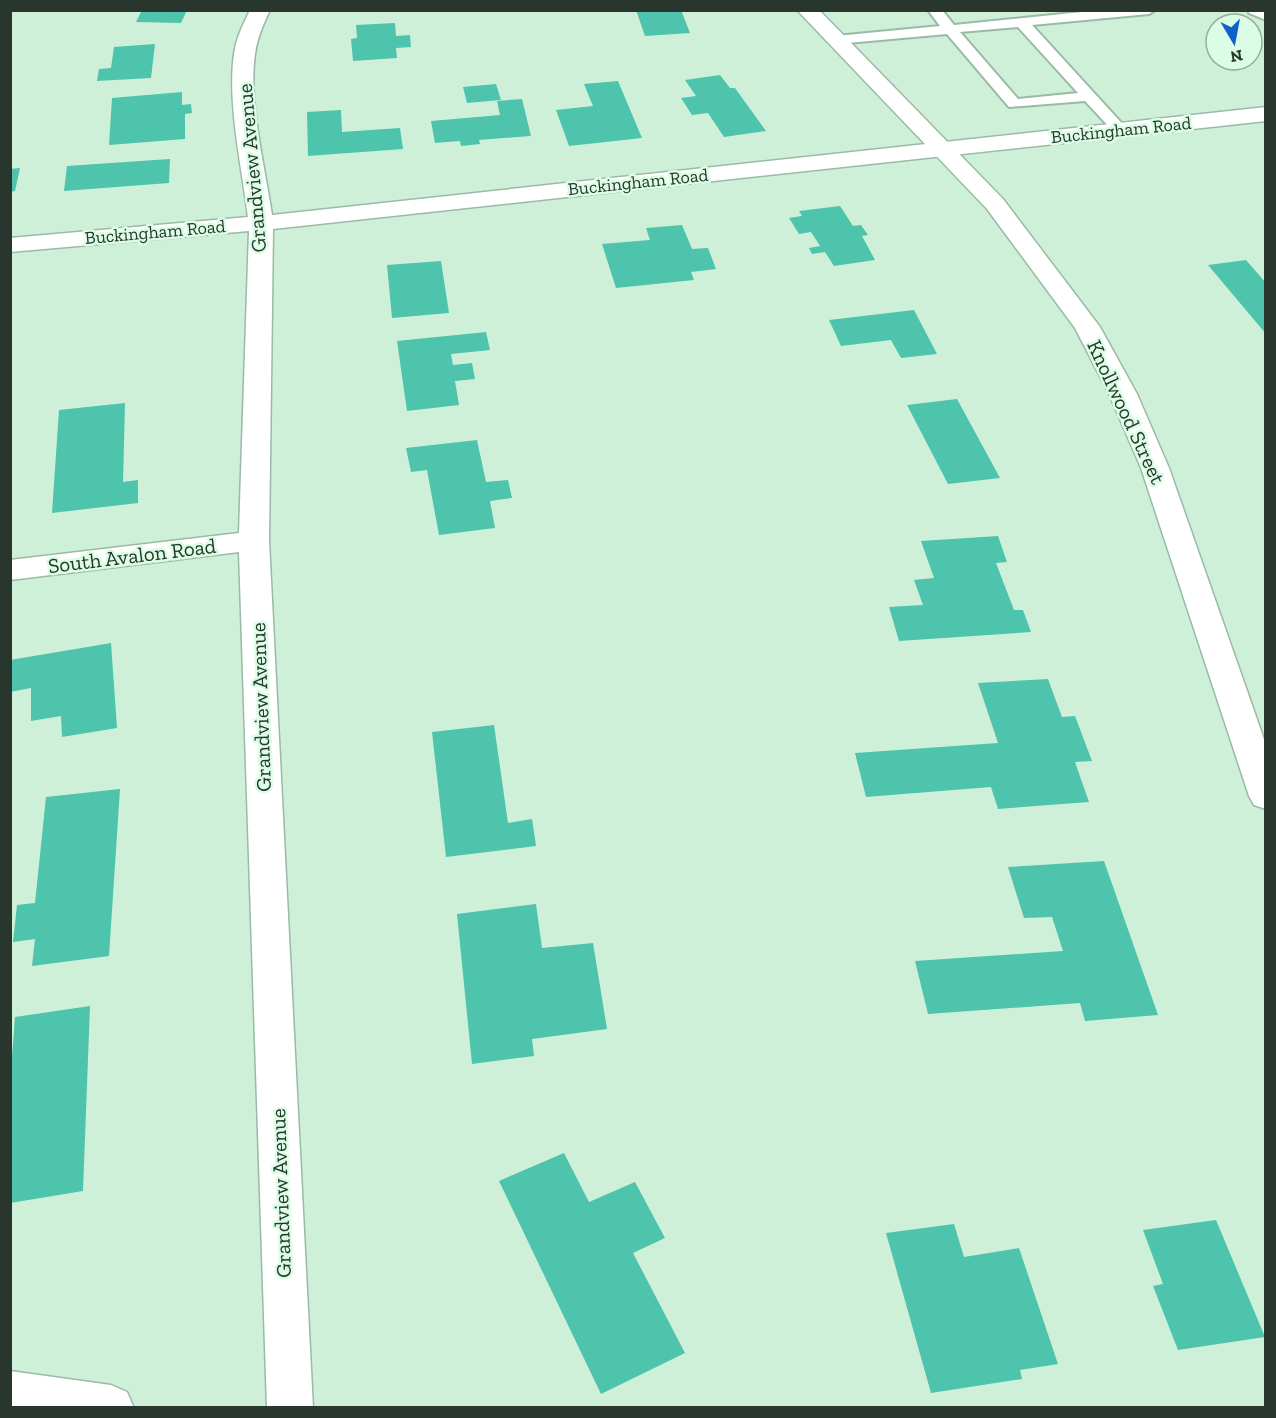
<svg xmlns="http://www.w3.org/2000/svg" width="1276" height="1418" font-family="'Zilla Slab',serif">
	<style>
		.building { fill: #4dc4ab }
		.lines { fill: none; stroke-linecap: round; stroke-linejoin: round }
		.service-casing { stroke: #9abaa5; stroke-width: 4 }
		.minor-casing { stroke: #9abaa5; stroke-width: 3 }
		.secondary-casing { stroke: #9abaa5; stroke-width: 3 }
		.service { fill: #fff; fill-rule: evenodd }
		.minor { fill: #fff; fill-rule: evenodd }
		.secondary { fill: #fff; fill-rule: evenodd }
		.labels { text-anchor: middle; stroke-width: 5; stroke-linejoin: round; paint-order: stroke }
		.far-street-label { font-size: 18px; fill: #29362d; stroke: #dbfde6 }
		.street-label { font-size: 21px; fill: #29362d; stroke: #dbfde6 }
	</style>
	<rect width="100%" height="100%" fill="#cef0d9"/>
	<path class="building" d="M142,10H187L181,23L136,22Z
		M636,10H681L690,33L645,36Z
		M395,23L396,36L410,35L411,47L396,48L397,58L353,61L351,39L357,38L356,25Z
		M155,44L151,78L97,81L99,69L111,68L114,47Z
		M720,75L730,88H735L766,131L724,137L708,113L692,115L681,98L696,96L685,80Z
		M618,81L642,138L569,146L556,110L593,106L584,84Z
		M496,84L501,100L467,103L463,87Z
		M182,92V105L191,104L192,113L185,114V139L109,145L112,98Z
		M522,99L531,136L479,140L480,144L461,146L460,141L435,143L431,121L500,115L497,101Z
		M341,110L342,132L400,128L403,149L308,156L307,112Z
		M170,159L169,183L64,191L67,166Z
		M20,168L15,191L10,192V169Z
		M840,206L853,226L861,225L868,235L862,236L875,260L834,266L825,252L812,254L809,248L820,246L811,232L799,234L789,218L802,216L799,211Z
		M682,225L692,249L708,248L716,269L691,272L694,280L616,288L602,244L650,240L646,228Z
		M1246,260L1266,283V334L1208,265Z
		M441,261L449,313L392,318L387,265Z
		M914,310L937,354L901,358L891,340L841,346L829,320Z
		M486,332L490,350L451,354L453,365L472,363L475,379L455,381L459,405L407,411L397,341Z
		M957,399L1000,478L948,484L907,405Z
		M125,403L123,482L138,480V503L52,513L59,410Z
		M477,440L486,482L508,480L512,498L490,501L495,528L439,535L427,470L411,472L406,448Z
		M998,536L1007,562L996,563L1014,610H1023L1031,632L899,641L889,607L923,605L914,580L934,578L921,541Z
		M111,643L117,728L62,737L61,716L31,721V688L10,692V660Z
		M1048,679L1062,717L1075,716L1092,761L1075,762L1089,802L998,809L991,787L866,797L855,753L998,743L978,683Z
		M494,725L508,823L532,819L536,846L446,857L432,732Z
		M120,789L109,956L32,966L35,939L13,942L17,905L35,903L46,797Z
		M1104,861L1158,1015L1085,1021L1080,1003L928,1014L915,961L1063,951L1052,917L1024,918L1008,867Z
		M536,904L542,948L593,943L607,1029L532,1039L534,1056L472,1064L457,914Z
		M90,1006L83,1191L10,1203V1083L15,1017Z
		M564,1153L589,1202L635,1182L665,1238L633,1253L685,1353L601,1394L499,1181Z
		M1216,1220L1265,1337L1178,1350L1153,1286L1163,1284L1143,1230Z
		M954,1224L964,1257L1019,1248L1058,1364L1020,1370L1022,1379L931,1393L886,1233Z"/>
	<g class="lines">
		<defs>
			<path id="service" d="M928,10H942L954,25L1101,10H1155L1149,14L1032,25L1127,129L1124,132H1114L1085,101L1009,107L947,34L836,44L829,40L836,36L940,26ZM1018,27L1078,93L1018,99L960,32Z
				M1248,10H1266V20L1249,13Z"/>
			<path id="minor" d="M250,10H270C263,25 257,38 255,54C248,102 265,166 272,215L1266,107V121L273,229L269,541L313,1408H267L239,552L10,580V560L239,533L249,231L10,252V238L248,217C242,168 227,103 234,54C236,38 243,25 250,10Z
				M10,1371L111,1385L127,1392L134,1408H10Z"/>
			<path id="secondary" d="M797,10H819L1003,199L1100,327L1137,394L1169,468L1266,745V809L1254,805L1249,796L1141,468L1109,394L1075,328L987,209Z"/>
		</defs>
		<use href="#service" class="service-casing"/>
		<use href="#minor" class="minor-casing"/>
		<use href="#secondary" class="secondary-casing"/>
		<use href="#service" class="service"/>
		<use href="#minor" class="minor"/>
		<use href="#secondary" class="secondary"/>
	</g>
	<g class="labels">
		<g class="far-street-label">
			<text transform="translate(1121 130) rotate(-6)" y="6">Buckingham Road</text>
			<text transform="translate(638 182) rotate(-6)" y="6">Buckingham Road</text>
			<text transform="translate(155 232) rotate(-5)" y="6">Buckingham Road</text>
		</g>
		<g class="street-label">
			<text transform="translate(252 168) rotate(-95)" y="7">Grandview Avenue</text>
			<text transform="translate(1126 412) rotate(65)" y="7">Knollwood Street</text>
			<text transform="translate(132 556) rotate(-7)" y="7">South Avalon Road</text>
			<text transform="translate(261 707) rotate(-92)" y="7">Grandview Avenue</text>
			<text transform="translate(281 1193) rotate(-92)" y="7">Grandview Avenue</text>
		</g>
	</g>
	<rect width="1276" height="1418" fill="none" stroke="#29362d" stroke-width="24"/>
	<g transform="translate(1234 42) rotate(170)"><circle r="28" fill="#dbfde6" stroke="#94ad9c" stroke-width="1.5"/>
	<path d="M0-4.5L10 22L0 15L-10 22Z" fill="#1061cb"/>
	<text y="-9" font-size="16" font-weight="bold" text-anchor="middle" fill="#29362d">N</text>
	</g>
</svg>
